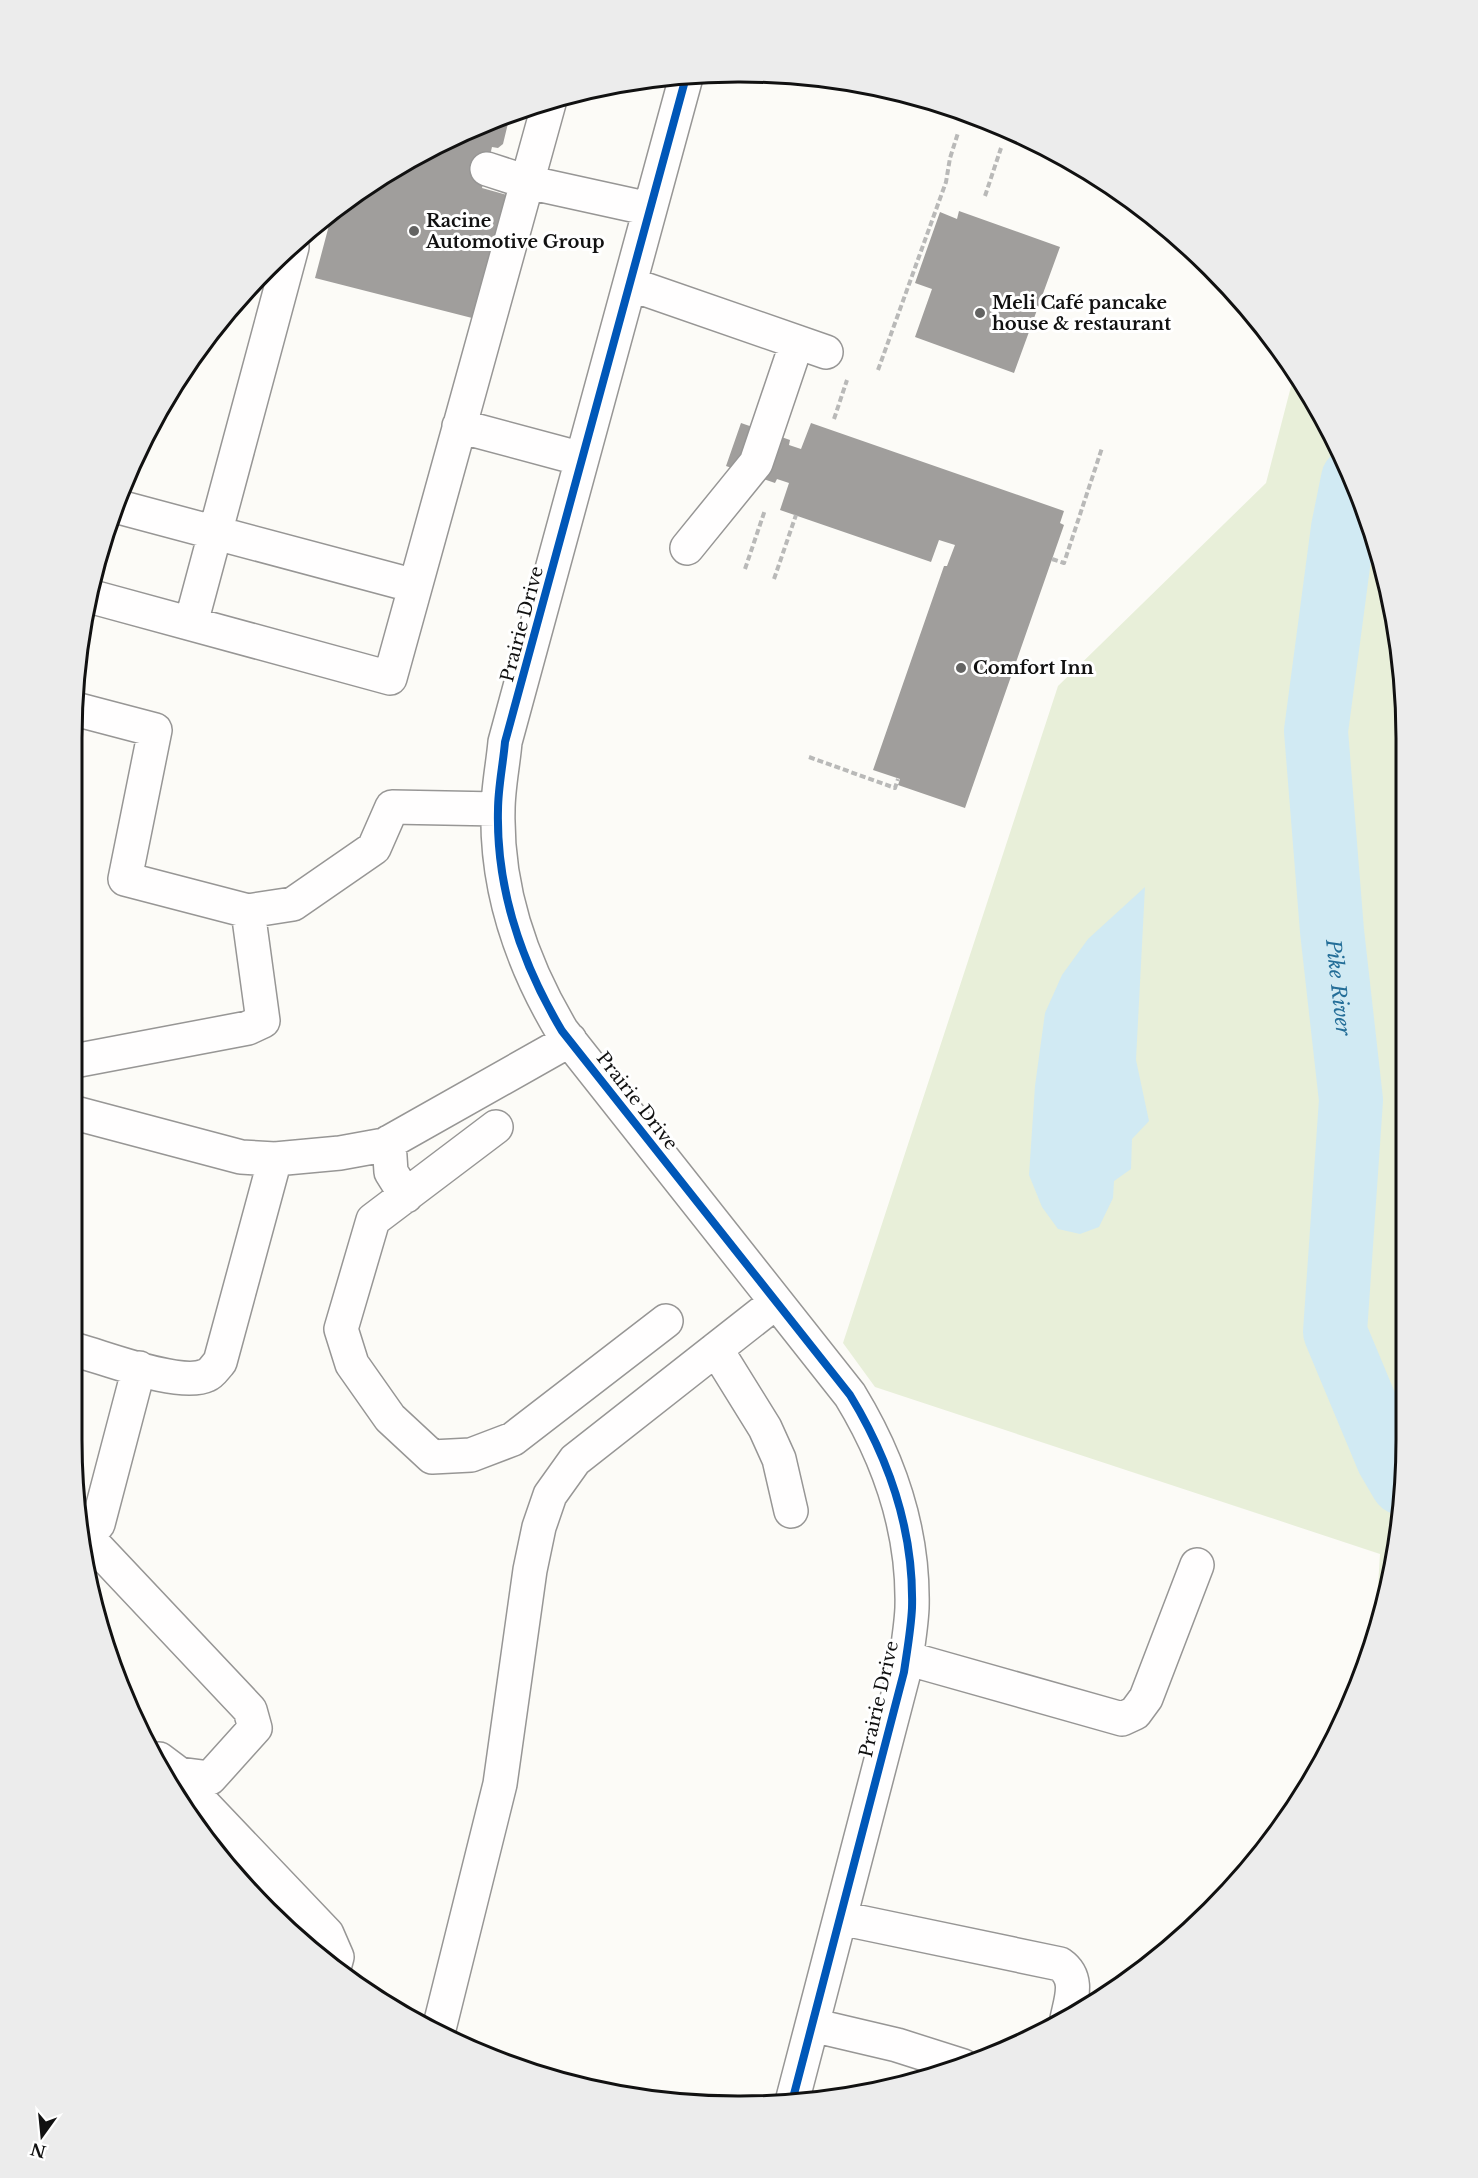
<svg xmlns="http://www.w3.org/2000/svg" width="1478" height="2178" font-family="'Libre Baskerville',serif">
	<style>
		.green { fill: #e8efd9 }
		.water { fill: #d1eaf3 }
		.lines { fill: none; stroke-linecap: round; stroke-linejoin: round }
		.river { stroke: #d1eaf3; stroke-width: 64 }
		.building { fill: #a09e9c }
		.minor-casing { stroke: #979695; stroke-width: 36 }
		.path { stroke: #b9b9b8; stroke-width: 4; stroke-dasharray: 6 3; stroke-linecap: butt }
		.minor { stroke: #fffefe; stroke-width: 33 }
		.cycleway-casing { stroke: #fff; stroke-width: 11 }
		.cycleway { stroke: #0057b8; stroke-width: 8 }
		.poi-dot { fill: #636362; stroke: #fff; stroke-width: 2 }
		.labels { text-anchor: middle; stroke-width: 6; stroke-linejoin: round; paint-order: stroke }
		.poi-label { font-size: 18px; font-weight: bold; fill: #111; stroke: #fff; text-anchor: start }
		.street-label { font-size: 18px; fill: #111; stroke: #fff }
		.water-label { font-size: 20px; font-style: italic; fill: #246e98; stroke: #fff }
		.rim { fill: none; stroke: #111; stroke-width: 3 }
	</style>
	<rect width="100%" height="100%" fill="#fcfbf7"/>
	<path class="green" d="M1295,371L1355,483L1393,609L1406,739V1439L1393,1569L1376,1620L1380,1554L875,1387L843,1343L1058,686L1266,483Z"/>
	<path class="water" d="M1145,887L1136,1060L1149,1121L1132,1139L1131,1169L1114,1181L1113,1198L1099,1227L1080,1234L1058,1229L1042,1207L1029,1175L1035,1086L1045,1013L1062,975L1088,939Z"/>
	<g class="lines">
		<path class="river" id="s1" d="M1353,479L1343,528L1316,731L1332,931L1351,1100L1335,1332L1388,1459L1402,1483"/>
	</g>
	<path class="building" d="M510,115L503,144L498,148L492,147L482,188L507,195L476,319L315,278L332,214L368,185L483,123Z
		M959,211L1060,247L1014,373L915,337L932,289L915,283L940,212L957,219Z
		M741,423L790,440L789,445L801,449L811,423L1064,511L1060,523L1064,525L965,808L898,785L900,779L873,770L944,566H947L955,545L939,540L931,562L780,510L789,483L777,479L775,483L726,466Z"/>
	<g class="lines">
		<defs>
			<path id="minor" d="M686,77L505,742C503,765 498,788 498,810C496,890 522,964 562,1031L850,1395C889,1459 914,1532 912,1608C911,1629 907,1651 904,1672L793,2098
				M487,169L527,182L650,209
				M630,284L826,352
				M459,426L582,459
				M119,507L415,586
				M687,548L756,463L797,342
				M89,596L390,678L549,103
				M191,623L292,247
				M75,709L155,730L125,879L248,911L293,904L374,848L392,807L498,809
				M74,1061L248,1028L263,1021L248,911
				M75,1113L241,1157L275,1159L340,1153L384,1145L570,1040
				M496,1127L373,1220L341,1329L352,1364L390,1418L432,1457L471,1455L513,1439L666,1321
				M389,1142L391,1172L406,1196
				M716,1349L765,1428L779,1459L791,1511
				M76,1350C106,1358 181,1388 207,1375C212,1373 216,1366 220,1362L275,1159
				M86,1536L250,1710L255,1728L210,1778L179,1774L159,1759
				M81,1541L98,1524L139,1368
				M906,1658L1122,1719L1135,1713L1146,1698L1197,1565
				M189,1789L327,1934L337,1957L334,1968
				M840,1918L1060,1964C1080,1978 1071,1999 1067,2019
				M812,2025L897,2045L963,2066
				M439,2029L500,1784L530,1570L539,1527L550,1495L575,1460L776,1302"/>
		</defs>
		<use href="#minor" class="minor-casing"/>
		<path class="path" d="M985,196L1001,148
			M878,370L946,182L950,158L958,133
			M834,419L847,380
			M1052,559L1064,563L1102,448
			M745,569L765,510
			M774,579L796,515
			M809,757L895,788L898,779"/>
		<use href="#minor" class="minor"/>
		<defs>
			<path id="cycleway" d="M686,77L505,742C503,765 498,788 498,810C496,890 522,964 562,1031L850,1395C889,1459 914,1532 912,1608C911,1629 907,1651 904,1672L793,2098"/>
		</defs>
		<use href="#cycleway" class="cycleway-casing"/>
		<use href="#cycleway" class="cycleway"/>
	</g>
	<g class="poi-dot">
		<circle cx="414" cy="231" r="6"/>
		<circle cx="980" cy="313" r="6"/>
		<circle cx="961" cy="668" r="6"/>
	</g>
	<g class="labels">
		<g class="poi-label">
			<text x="426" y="227">Racine<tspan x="426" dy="21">Automotive Group</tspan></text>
			<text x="992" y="309">Meli Café pancake<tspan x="992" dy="21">house &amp; restaurant</tspan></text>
			<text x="973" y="674">Comfort Inn</text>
		</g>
		<g class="street-label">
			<text transform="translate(522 624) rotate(-75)" y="6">Prairie Drive</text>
			<text transform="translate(637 1101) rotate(52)" y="6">Prairie Drive</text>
			<text transform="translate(879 1699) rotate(-77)" y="6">Prairie Drive</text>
		</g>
		<g class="water-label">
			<text dy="7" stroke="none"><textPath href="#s1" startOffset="512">Pike River</textPath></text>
		</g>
	</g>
	<path d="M0 0H1478V2178H0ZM738 82H740A656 656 0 0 1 1396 738V1440A656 656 0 0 1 740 2096H738A656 656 0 0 1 82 1440V738A656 656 0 0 1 738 82Z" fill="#ececec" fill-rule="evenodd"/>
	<path class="rim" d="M738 82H740A656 656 0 0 1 1396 738V1440A656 656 0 0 1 740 2096H738A656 656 0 0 1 82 1440V738A656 656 0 0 1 738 82Z"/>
	<g transform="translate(42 2136) rotate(195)" stroke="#ffffff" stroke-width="4.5" paint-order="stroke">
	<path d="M0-4.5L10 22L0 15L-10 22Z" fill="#111111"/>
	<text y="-9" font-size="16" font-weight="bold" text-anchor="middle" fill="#111111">N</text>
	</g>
</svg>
